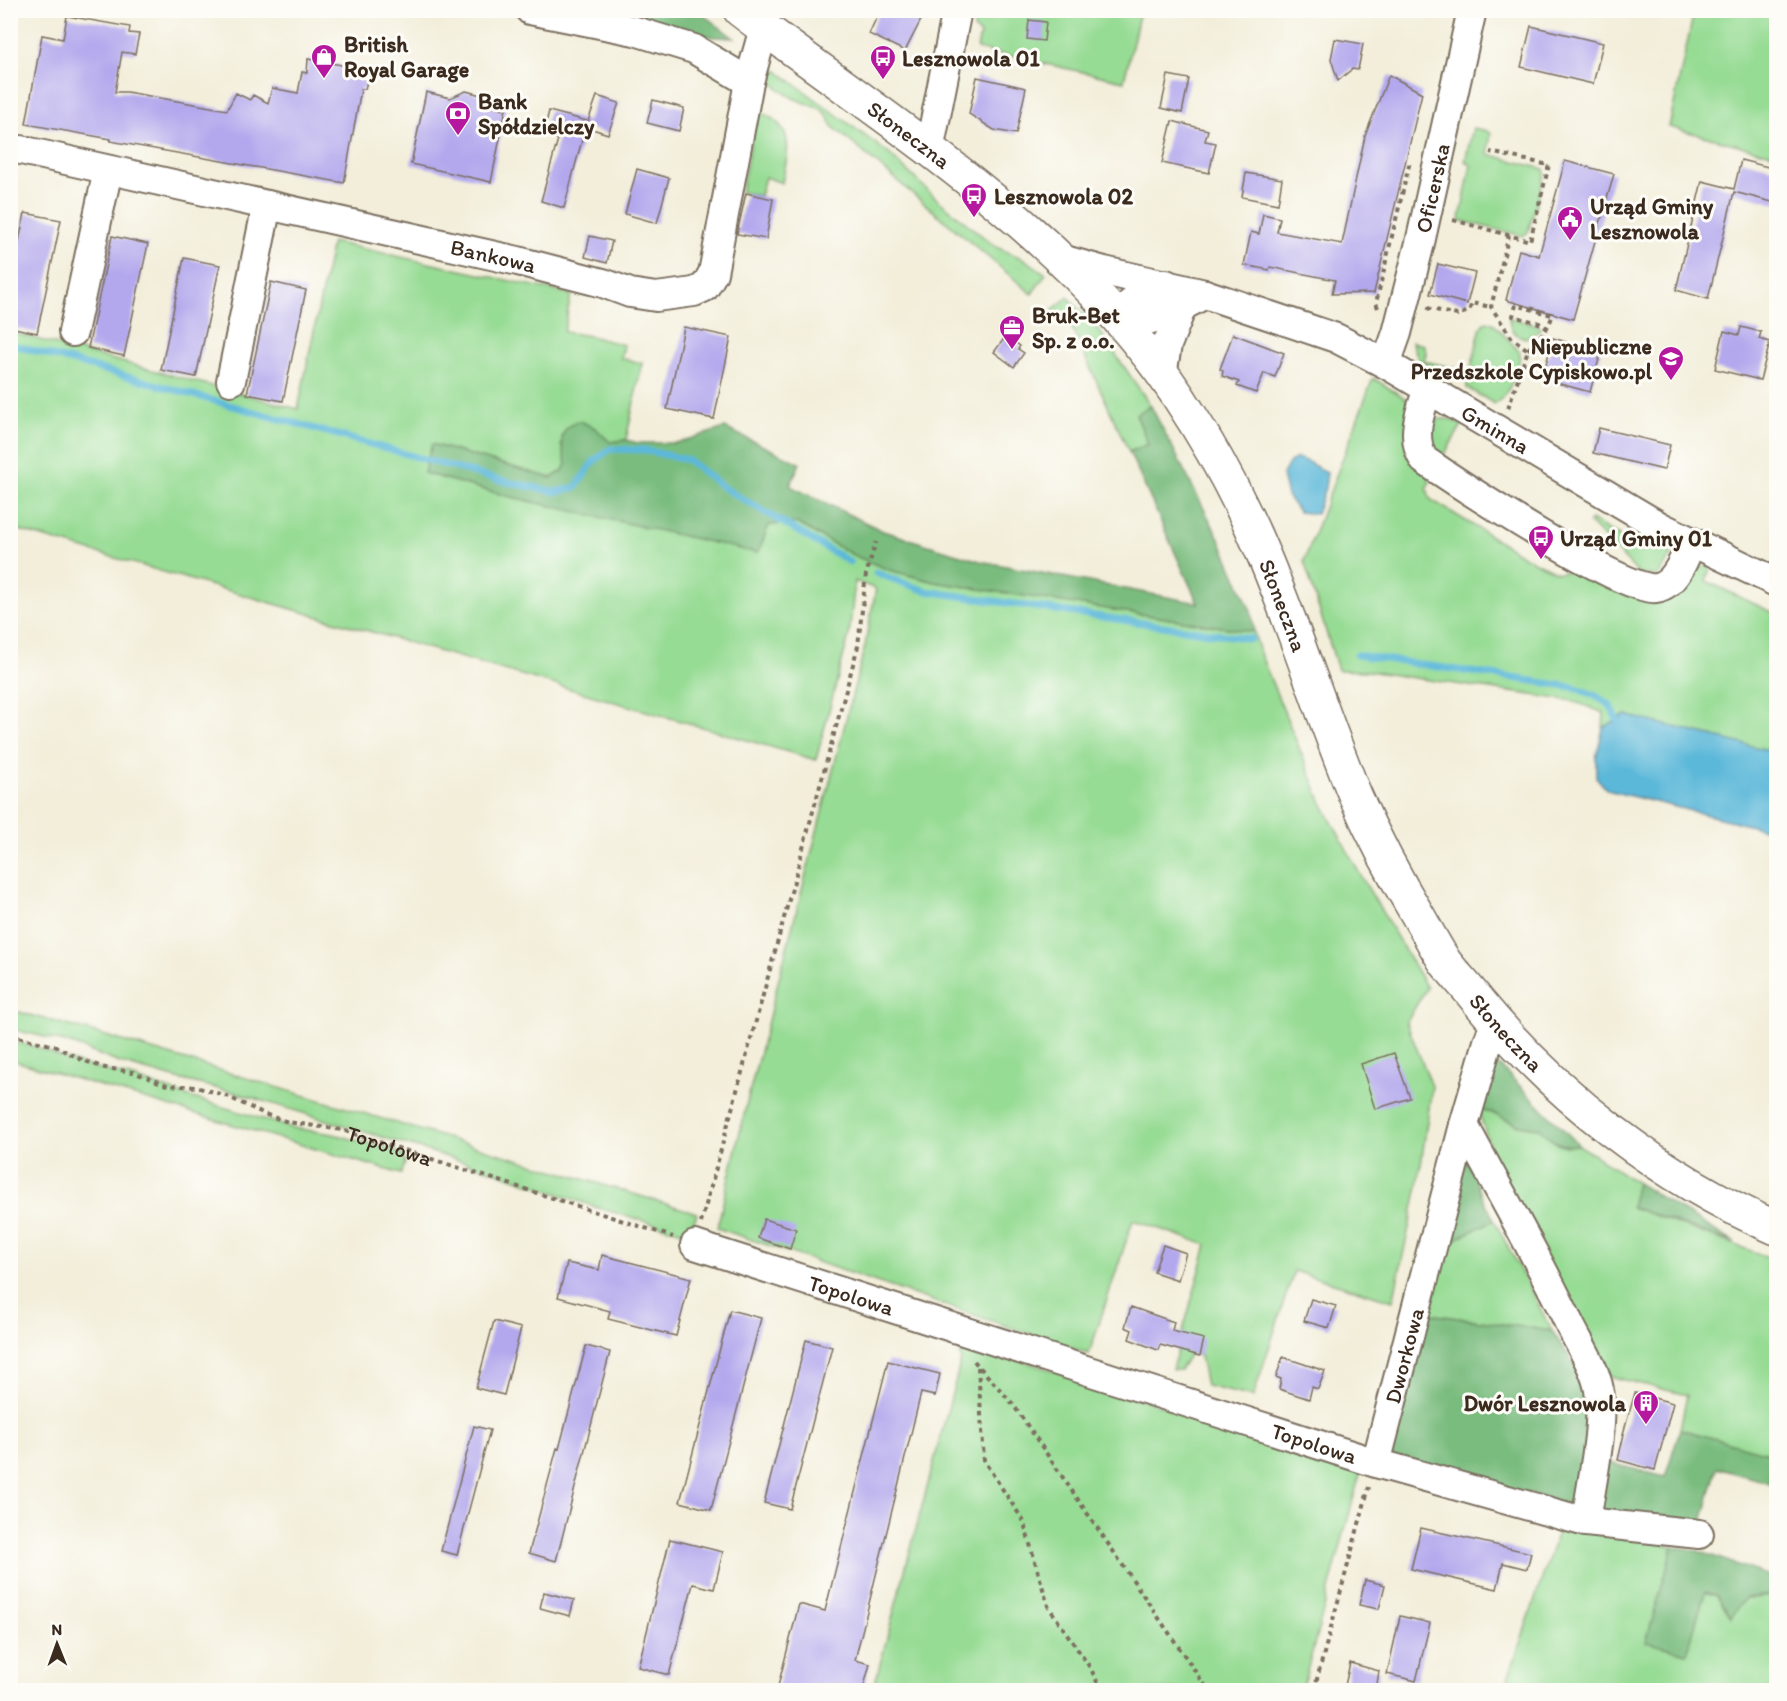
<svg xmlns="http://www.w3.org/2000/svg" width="1787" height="1701" font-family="Itim,sans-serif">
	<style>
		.green { fill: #97dc94; stroke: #698359; stroke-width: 1.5 }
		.forest { fill: #79bc7e; stroke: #5a734e; stroke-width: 1.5 }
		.water { fill: #5bb8d9; stroke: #4b717c; stroke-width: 1.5 }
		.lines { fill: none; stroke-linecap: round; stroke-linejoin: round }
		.stream { stroke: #5bb8d9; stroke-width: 7 }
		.building { fill: #b3a8ed }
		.minor-casing { stroke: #7b6f60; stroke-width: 32 }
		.major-casing { stroke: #7b6f60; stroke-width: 36 }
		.path { stroke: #7b6f60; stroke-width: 4; stroke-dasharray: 4.5 4.5; stroke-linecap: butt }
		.minor { stroke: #fff; stroke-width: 28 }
		.major { stroke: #fff; stroke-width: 33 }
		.labels { text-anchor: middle; stroke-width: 6; stroke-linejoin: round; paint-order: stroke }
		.poi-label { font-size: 22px; font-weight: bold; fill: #3b2a1e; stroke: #fdfcf7; text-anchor: start }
		.street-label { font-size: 22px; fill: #3b2a1e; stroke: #fdfcf7 }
	</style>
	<rect width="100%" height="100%" fill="#fdfcf7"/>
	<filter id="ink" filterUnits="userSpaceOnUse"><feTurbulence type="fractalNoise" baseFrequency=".0167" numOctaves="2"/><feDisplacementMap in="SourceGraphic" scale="12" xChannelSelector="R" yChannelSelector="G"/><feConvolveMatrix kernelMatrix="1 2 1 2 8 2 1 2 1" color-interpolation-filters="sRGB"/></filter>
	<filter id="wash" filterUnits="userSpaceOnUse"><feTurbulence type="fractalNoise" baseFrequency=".008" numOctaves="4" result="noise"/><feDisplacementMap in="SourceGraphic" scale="24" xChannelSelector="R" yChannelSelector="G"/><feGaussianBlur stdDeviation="1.35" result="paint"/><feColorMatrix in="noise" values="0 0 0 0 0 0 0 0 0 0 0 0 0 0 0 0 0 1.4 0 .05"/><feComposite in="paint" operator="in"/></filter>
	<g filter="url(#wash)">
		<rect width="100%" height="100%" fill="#f3eeda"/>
		<path class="green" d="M977,11H1140L1124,81L977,49L980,34L974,29Z
			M1673,11H1776V155L1669,127L1693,16Z
			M768,64L887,152L938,200L996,247L1024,259L1046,274L1032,294L832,126C825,104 812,107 795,99C784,94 774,84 764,77Z
			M757,111C796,125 789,149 782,183L765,177L760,196L741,192Z
			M1473,128L1488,131L1491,134L1488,154L1544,169L1545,173L1528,232L1523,236L1462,221L1460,219L1471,165L1465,161Z
			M332,242L571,294L564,332L590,336L624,345L621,358L642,363L626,440L609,442L595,428L561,445L567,463L563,471L551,478L432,445L424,473L507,496L758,553L769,525L797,523L853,555L889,570L935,582L1254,632L1261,656L1322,803L1362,878L1427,988L1406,1022L1432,1086L1418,1186L1393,1301L1294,1271L1253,1397L1206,1386L1200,1356L1190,1353L1180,1370H1172L1207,1245L1133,1220L1089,1354L717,1228L748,1098L865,646L876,589L855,581L849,635L816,760L11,528L10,332L298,409Z
			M1068,297L1101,333L1151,406L1136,414L1148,444L1129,452L1071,326L1052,310Z
			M1509,318L1538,325L1540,327L1539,330L1526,338C1514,335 1510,331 1509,318Z
			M1489,322L1493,323L1520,352C1520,369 1509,395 1495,404L1467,388V383L1481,327L1484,323Z
			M1412,342L1424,345L1426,353L1424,361L1454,368L1449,377L1418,359Z
			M1373,378L1405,398L1409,403L1430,481L1427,488L1430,499L1525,557L1558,573L1569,571L1645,599C1660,589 1693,562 1711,566L1706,581L1776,614V752L1625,715L1603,728L1604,713L1573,701L1367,671L1338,670L1304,561Z
			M1439,419H1451L1462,425L1442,458L1429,447L1431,427Z
			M1591,520L1634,545L1643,531L1666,544L1672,555L1658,576L1639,574L1589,522Z
			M11,1010L86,1030L697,1213L690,1234L598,1208L497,1172L237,1093L174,1078L117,1062L69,1043L11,1029Z
			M10,1041L36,1047L73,1062L134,1078L183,1095L293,1128L333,1134L390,1149L403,1155L405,1163L401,1174L11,1060Z
			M1478,1109L1497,1115L1518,1125L1540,1128L1556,1143L1566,1146L1579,1145L1637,1183L1631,1207L1776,1260V1485L1773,1484L1775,1455L1680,1429L1687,1395L1604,1375L1500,1179Z
			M1494,1220L1552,1331L1429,1314L1448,1243Z
			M958,1340L1361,1470L1302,1690H873L961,1360Z
			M1560,1526L1673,1546L1647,1642L1704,1592C1728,1599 1753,1600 1776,1595V1690H1504Z"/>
		<path class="forest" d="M580,11H698L734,38L702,36Z
			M1151,406L1220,540L1251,611L1254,632L935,582L889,570L853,555L797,523L769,525L758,553L507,496L424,473L432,444L551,478L563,471L566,463C561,444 556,428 580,421L595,428L610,442L626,440L638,443H676L725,428L800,463L790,486L883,531L980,561L1198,603L1129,452L1148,444L1136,414Z
			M1495,1061L1579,1145C1562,1147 1550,1142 1540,1128L1518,1125L1497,1115L1478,1109Z
			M1465,1152L1480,1192L1494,1220L1448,1243L1429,1314L1552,1331L1580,1372L1588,1401L1592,1439L1575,1506L1387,1457Z
			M1637,1183L1735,1243L1631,1207Z
			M1680,1429L1775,1455L1773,1484L1717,1468L1702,1522L1599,1511L1606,1462L1665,1477Z
			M1673,1546L1698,1551L1776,1578V1595L1745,1598L1731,1618L1716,1595L1705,1592L1687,1653L1646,1642Z"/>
		<path class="water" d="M1297,458L1308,462L1327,473L1325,488L1316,514L1299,512L1287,496L1282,476L1289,463Z
			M1625,715L1776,752V832L1607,790L1596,777V758L1603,728Z"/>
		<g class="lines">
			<path class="stream" d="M10,344L503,481L557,492L576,487L593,462L610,449L644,450L688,460L724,488L850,562
				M876,573L926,591L1251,639
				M1357,655L1573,687L1594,695L1610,705L1617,720"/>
		</g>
		<g id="blocks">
			<path class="building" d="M880,10H903L921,20L905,51L869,34Z
				M67,16L130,27L129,33L139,34L135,54L122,52L115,92H127L227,110L236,93L250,100L253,95L268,103L272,88L298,93L302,72L307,73L308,59L370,70L365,89H361L344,183L110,141L111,139L26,124L42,35L63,39Z
				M1029,20L1046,22L1044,41L1027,39Z
				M1531,26L1603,43L1593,84L1521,67Z
				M1335,39L1363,44L1358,70L1352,69L1338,81L1331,59Z
				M1168,75L1189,79L1182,113L1161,108Z
				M1389,75L1422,93L1374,293L1332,294L1335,280L1270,267L1269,270L1244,265L1251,232L1259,234L1263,214L1280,218L1277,232L1342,244L1365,136Z
				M977,77L1026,88L1016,134L994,130L969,114Z
				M466,91L481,95L490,106L506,109L491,182L411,164L426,92L450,98Z
				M597,96L619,103L608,134L586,127Z
				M653,100L684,108L679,131L647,123Z
				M549,111L587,121L564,208L541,201L558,139L543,135Z
				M1172,121L1208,130L1205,141L1216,143L1209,173L1162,163Z
				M1741,160L1776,169V203L1734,192L1708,299L1676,290L1702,181L1734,189Z
				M1565,161L1614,174L1573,319L1506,300L1519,250L1539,256Z
				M637,169L669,178L657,223L625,214Z
				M1246,173L1282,179L1278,204L1242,197Z
				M746,193L773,199L766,239L737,234Z
				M25,213L61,220L37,333L10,327V283Z
				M112,236L148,244L124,356L88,348Z
				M590,236L612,241L607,263L585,257Z
				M184,258L220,265L196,377L161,370Z
				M1438,264L1475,273L1467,304L1430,294Z
				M271,282L306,290L283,401L247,394Z
				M684,327L731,337L714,419L667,409Z
				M1741,327L1761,332L1759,339L1770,342L1760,380L1715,369L1724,331L1739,335Z
				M1233,334L1284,353L1275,377L1264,373L1256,393L1237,386L1239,382L1222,376L1223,371L1220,369Z
				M1006,336L1020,346L1018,349L1024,353L1014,367L994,352Z
				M1553,338L1601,352L1590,392L1542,379Z
				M1599,428L1670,445L1664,470L1593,453Z
				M1394,1053L1410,1098L1375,1109L1361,1064Z
				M764,1219L796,1229L790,1249L758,1238Z
				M1163,1245L1186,1253L1178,1280L1154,1272Z
				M602,1255L691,1278L676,1336L608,1319L610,1311L558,1297L567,1263L599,1270Z
				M1311,1299L1336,1306L1329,1328L1304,1321Z
				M1131,1307L1174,1322L1172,1331L1204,1339L1200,1356L1160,1345L1158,1350L1129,1339L1132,1330L1125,1327Z
				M730,1310L761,1318L711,1510L680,1502Z
				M494,1321L521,1328L504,1395L476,1388Z
				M806,1340L832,1347L790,1509L764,1503Z
				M586,1346L610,1352L556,1561L529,1553L557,1448L559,1449Z
				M1283,1357L1325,1371L1318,1389L1312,1387L1309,1399L1279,1389L1281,1379L1276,1377Z
				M888,1361L940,1374L935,1396L921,1393L855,1660L870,1664L863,1690H777L799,1604L825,1611Z
				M1635,1393L1673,1403L1655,1470L1618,1460L1624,1434H1623Z
				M474,1426L490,1430L457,1555L441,1551Z
				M1421,1528L1531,1553L1527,1569L1503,1563L1497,1589L1411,1569Z
				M670,1539L723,1552L714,1589L693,1584L669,1675L638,1667Z
				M1365,1580L1385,1585L1379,1609L1359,1605Z
				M544,1592L574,1600L570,1616L540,1608Z
				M1400,1616L1430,1623L1416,1681L1387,1674Z
				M1350,1663L1379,1671L1376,1690H1344Z"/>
		</g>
	</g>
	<g filter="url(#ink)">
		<use href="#blocks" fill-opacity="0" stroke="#7b6f60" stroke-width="1.5"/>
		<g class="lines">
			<defs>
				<g id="minor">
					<path d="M530,10L635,31L694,49L749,82"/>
					<path id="s2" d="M21,150L518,261L603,283L630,293L656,297L694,292L705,287L713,273L749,82L764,28"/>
					<path d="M929,151L957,10"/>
					<path id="s3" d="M1061,259L1104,271L1205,294L1336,338L1386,364L1661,527L1776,582"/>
					<path d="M1166,284C1147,293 1126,300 1118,321C1145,328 1182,307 1205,294"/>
					<path d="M73,332L108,170"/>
					<path id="s4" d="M1386,364L1397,333L1420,243L1472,10"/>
					<path d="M1162,375L1167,345L1182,307"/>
					<path d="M231,381L267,205"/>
					<path d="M1428,389C1420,411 1410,438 1424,460C1456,482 1626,594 1656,588C1675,585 1685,558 1691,543"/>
					<path d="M1464,1125C1499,1191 1537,1255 1569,1323C1579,1344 1595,1367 1599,1390C1605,1425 1591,1484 1586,1522"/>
					<path id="s5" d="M695,1245L1376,1463L1586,1522L1699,1534"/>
					<path id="s6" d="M1376,1463L1464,1125L1488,1042L1495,1022"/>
				</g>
				<g id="major">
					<path id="s7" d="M740,10C894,127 1068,232 1178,396C1211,446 1241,501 1264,556C1297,634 1322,716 1355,795C1374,838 1396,879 1420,919C1428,933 1436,948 1445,962C1455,975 1467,987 1477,1000C1558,1098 1660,1177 1776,1228"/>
				</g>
			</defs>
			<use href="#minor" class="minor-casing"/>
			<use href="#major" class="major-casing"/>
			<g class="path">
				<path d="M1453,220L1530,241L1549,165L1490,152"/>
				<path d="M1378,308L1376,303L1410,161"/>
				<path d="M1427,308L1457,315L1469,311L1472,303L1491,307"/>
				<path d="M1548,329L1539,323L1513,316L1516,305L1552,315"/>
				<path d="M1528,350C1540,334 1547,333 1553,314"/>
				<path d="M1508,408L1528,350L1512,338L1491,307L1509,235"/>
				<path id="s1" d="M10,1035L55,1046L82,1060L105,1068L133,1072L167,1085L196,1087L224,1095L267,1115L288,1122L342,1130L673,1237"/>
				<path d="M701,1223L858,646L866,574L876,542"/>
				<path d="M974,1361L1012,1403L1208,1690"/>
				<path d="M978,1367L984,1461L1023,1520L1048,1606L1091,1669L1101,1690"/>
				<path d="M1314,1690L1369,1487"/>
			</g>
			<use href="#minor" class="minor"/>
			<use href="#major" class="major"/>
		</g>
	</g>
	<defs>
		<symbol id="shop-pin" viewBox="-11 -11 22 30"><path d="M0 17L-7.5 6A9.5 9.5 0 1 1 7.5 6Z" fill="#b5179e" stroke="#fdfcf7"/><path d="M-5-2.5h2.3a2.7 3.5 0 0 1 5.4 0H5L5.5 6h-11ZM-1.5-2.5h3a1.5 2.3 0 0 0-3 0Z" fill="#fff"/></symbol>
		<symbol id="bus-pin" viewBox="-11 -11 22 30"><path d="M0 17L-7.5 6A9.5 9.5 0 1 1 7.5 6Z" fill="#b5179e" stroke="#fdfcf7"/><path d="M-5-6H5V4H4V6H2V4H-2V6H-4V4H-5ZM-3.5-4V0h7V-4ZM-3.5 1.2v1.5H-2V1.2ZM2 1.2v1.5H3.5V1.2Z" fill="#fff"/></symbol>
		<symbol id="bank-pin" viewBox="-11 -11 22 30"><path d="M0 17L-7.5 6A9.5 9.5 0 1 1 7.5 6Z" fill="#b5179e" stroke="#fdfcf7"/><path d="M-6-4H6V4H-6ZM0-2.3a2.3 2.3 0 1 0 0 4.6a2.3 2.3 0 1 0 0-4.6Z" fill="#fff"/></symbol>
		<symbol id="civic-pin" viewBox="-11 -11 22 30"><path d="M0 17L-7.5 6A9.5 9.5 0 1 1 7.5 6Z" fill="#b5179e" stroke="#fdfcf7"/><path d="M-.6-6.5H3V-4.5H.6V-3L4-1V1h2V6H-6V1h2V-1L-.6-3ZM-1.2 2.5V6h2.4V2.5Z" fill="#fff"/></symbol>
		<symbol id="office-pin" viewBox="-11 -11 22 30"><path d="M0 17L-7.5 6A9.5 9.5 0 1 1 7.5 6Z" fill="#b5179e" stroke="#fdfcf7"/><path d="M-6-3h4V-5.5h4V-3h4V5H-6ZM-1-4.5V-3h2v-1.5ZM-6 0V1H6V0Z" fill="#fff"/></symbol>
		<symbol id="school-pin" viewBox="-11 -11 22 30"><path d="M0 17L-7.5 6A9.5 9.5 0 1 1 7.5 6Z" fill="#b5179e" stroke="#fdfcf7"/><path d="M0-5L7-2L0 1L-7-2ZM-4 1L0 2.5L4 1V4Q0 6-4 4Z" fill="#fff"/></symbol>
		<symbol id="building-pin" viewBox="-11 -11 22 30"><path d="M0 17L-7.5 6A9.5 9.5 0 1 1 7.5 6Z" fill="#b5179e" stroke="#fdfcf7"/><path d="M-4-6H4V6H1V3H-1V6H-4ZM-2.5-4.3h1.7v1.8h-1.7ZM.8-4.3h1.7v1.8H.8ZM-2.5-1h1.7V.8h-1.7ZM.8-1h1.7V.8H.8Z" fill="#fff"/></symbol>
	</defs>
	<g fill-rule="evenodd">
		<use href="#shop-pin" x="309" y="42" width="30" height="40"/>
		<use href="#bus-pin" x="868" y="43" width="30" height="40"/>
		<use href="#bank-pin" x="443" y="99" width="30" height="40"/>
		<use href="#bus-pin" x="959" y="181" width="30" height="40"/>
		<use href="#civic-pin" x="1555" y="204" width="30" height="40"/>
		<use href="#office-pin" x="997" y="313" width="30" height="40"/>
		<use href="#school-pin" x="1656" y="344" width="30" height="40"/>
		<use href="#bus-pin" x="1526" y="523" width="30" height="40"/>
		<use href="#building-pin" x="1631" y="1388" width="30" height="40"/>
	</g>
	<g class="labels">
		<g class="poi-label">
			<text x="344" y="52">British<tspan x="344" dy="25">Royal Garage</tspan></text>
			<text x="902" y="66">Lesznowola 01</text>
			<text x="478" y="109">Bank<tspan x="478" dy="25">Spółdzielczy</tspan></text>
			<text x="994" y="204">Lesznowola 02</text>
			<text x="1590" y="214">Urząd Gminy<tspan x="1590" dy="25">Lesznowola</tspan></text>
			<text x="1032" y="323">Bruk-Bet<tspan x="1032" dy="25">Sp. z o.o.</tspan></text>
			<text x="1652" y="354" text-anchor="end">Niepubliczne<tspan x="1652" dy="25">Przedszkole Cypiskowo.pl</tspan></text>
			<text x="1560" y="546">Urząd Gminy 01</text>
			<text x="1626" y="1411" text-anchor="end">Dwór Lesznowola</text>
		</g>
		<g class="street-label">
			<text dy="8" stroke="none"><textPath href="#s7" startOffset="210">Słoneczna</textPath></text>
			<text dy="8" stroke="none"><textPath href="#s4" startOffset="182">Oficerska</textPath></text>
			<text dy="8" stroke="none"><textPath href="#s2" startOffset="484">Bankowa</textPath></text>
			<text dy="8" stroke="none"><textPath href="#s3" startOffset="470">Gminna</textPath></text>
			<text dy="8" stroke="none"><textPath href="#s7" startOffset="822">Słoneczna</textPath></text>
			<text dy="8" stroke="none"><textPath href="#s7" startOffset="1308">Słoneczna</textPath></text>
			<text dy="8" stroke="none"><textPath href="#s1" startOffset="398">Topolowa</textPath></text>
			<text dy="8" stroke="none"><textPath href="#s5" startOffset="164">Topolowa</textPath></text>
			<text dy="8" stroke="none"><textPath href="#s6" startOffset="111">Dworkowa</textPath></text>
			<text dy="8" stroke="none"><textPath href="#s5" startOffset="650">Topolowa</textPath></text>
		</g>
	</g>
	<rect width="1787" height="1701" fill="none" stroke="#fdfcf7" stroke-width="36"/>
	<g transform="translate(57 1644) rotate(359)" stroke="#fdfcf7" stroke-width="4.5" paint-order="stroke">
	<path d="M0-4.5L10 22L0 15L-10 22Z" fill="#3b2a1e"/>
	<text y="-9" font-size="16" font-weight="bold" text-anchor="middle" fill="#3b2a1e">N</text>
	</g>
</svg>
